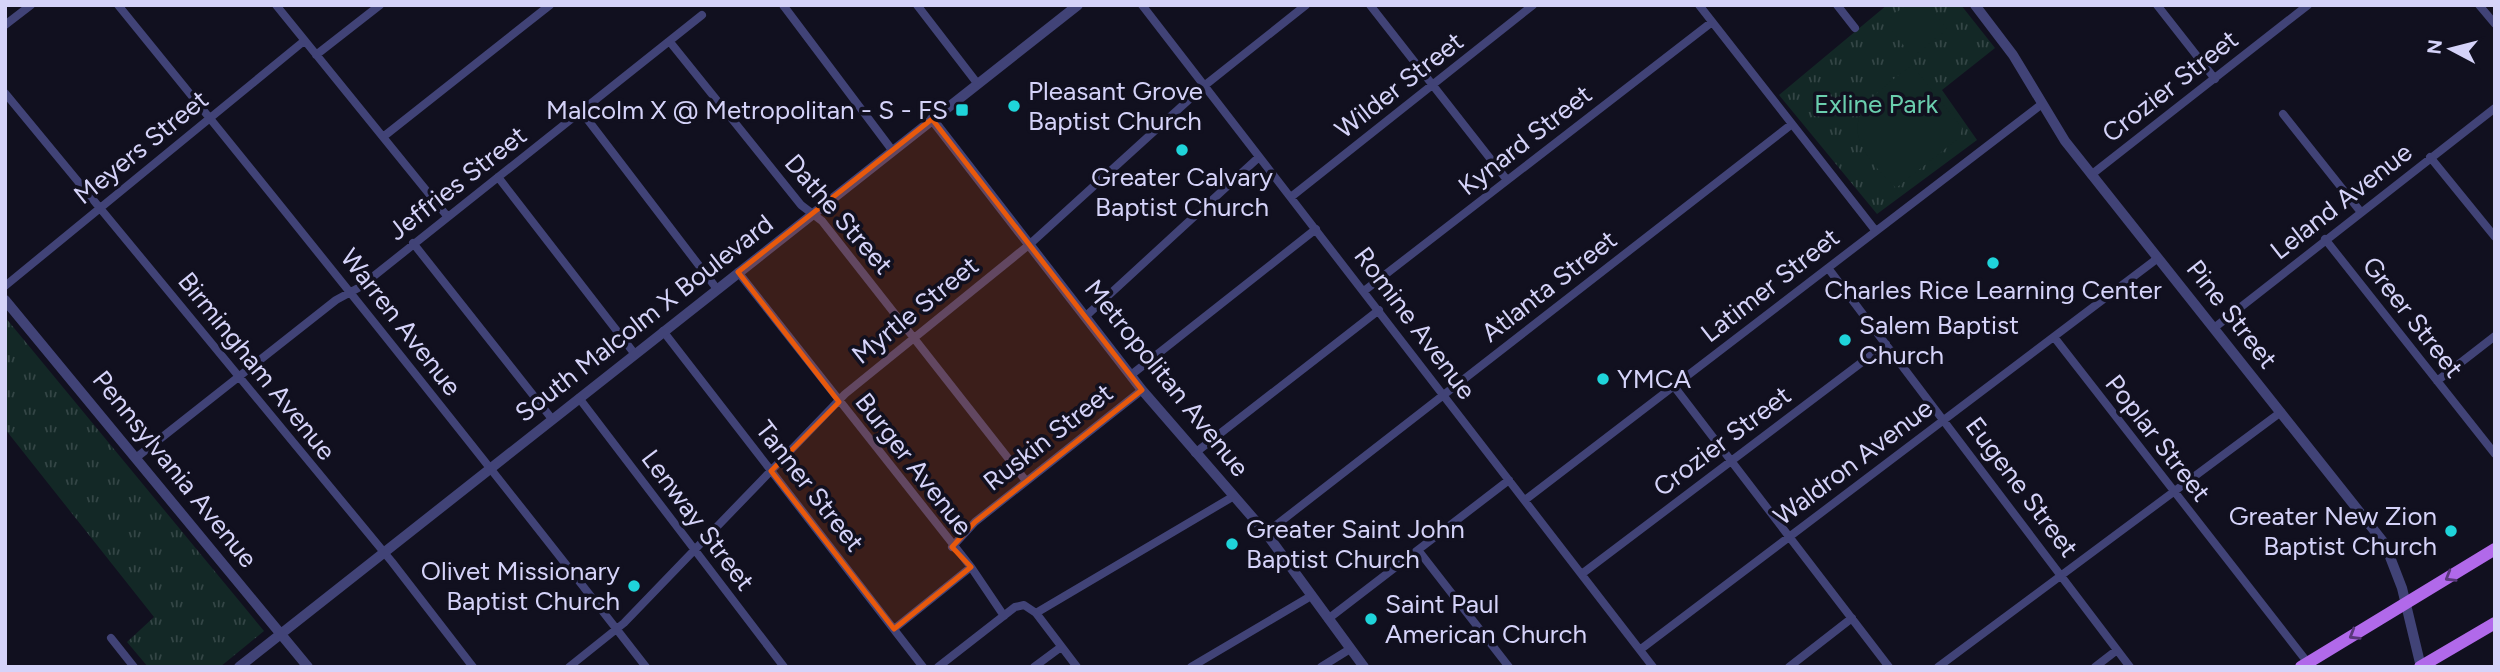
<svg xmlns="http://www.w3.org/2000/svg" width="2500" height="672" font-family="Figtree,sans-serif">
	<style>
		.grass { fill: url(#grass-tufts) }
		.garden { fill: #132826 }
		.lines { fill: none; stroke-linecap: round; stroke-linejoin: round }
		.minor { stroke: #414377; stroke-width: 8 }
		.tertiary { stroke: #414377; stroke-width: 10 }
		.primary { stroke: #b169ea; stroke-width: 12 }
		.oneway { stroke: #59387a }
		.marked { fill: #e8590c; fill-opacity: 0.2; stroke: #e8590c; stroke-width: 5; stroke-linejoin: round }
		.poi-dot { fill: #1fd4da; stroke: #11101f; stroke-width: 2.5 }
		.labels { text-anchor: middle; stroke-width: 7; stroke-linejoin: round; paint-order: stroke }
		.street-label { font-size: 26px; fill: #d5d3f9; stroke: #11101f }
		.poi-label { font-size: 26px; fill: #d5d3f9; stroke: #11101f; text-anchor: start }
		.park-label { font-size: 26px; fill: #6aceae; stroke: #11101f }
	</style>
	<defs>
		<pattern id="grass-tufts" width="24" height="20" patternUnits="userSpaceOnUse" patternTransform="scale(1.75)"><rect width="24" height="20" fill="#132826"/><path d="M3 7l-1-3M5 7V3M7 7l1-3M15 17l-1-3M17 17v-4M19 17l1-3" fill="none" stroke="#344646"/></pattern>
	</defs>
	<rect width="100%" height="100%" fill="#11101f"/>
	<path class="grass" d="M1887,5H1961L1995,48L1942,90L1977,140L1877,214L1779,95Z
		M5,317L264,631L220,667H148L127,642L154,617L5,429Z"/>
	<path class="garden" d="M1906,5H1928L1947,29L1913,57L1885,22Z
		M1912,65L1962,128L1960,137L1896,188C1836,129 1850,111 1912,65Z"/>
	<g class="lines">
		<path class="minor" d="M118,5C296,224 473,444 646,667
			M276,5L447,216
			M783,5L892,150
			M917,5L977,83
			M1142,5L1653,667
			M1370,5L1507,180
			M1699,5L1875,230
			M1837,5L1855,28
			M2157,5L2215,79
			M2479,5L2495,24
			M5,25L31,5
			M670,42L801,205L822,221L1026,481
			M316,55L380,5
			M5,93L392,562L473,667
			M581,111L717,289
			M2283,114L2360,211
			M383,137L550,5
			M2430,157L2495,237
			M2091,175L2308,5
			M498,177L634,353
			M1291,197L1533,5
			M2325,239L2495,454
			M413,243L552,419
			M1828,268L2130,667
			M738,272L971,567L1004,616
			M5,286L304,41
			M1364,291L1712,22
			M1086,316L1259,157
			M2214,328L2495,108
			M663,331L923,667
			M2054,337L2308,663
			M1131,375L1316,229
			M2437,381L2495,336
			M1673,385L1889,667
			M579,398L784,667
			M1195,453L1379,310
			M137,457L336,300L360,287L702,15
			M1525,500L2042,104
			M1266,533L1792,124
			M952,547L975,522L1142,390
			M1418,550L1509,667
			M1583,573L1886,344
			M1036,613L1234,496
			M1328,619L1509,480
			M894,629L971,567
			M111,638L134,667
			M1641,649L2158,258
			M569,667L624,623L845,394L1030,244L1204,86L1306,5
			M938,667L1015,607L1024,605L1036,613L1077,667
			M1034,667L1061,647
			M1191,667L1311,596
			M1321,667L1350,649
			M1789,667L1852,618
			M1938,667L2281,412
			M2095,667L2117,650"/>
		<path class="tertiary" d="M1975,5L2013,55L2065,141L2385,544L2402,588L2421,667
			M932,119L1142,390L1266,533L1364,667
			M5,300L308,667
			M239,667L1078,5"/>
		<path class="primary" d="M2301,667L2495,549
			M2420,667L2495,623"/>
	</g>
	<defs><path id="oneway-chevron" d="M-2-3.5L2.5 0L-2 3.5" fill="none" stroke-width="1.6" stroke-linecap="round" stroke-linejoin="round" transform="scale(1.75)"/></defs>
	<g class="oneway">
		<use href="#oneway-chevron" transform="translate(2450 577) rotate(149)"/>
		<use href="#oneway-chevron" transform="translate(2354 635) rotate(149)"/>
	</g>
	<path class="marked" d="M932,119L1142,390L975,522L952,547L971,567L894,629L771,471L839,402L738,272Z"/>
	<g class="poi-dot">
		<circle cx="1014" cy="106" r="7"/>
		<rect x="955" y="103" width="14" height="14" rx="3.5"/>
		<circle cx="1182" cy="150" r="7"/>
		<circle cx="1993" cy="263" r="7"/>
		<circle cx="1845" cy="340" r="7"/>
		<circle cx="1603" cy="379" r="7"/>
		<circle cx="2451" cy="531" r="7"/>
		<circle cx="1232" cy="544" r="7"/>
		<circle cx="634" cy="586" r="7"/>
		<circle cx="1371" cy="619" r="7"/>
	</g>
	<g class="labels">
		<g class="street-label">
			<text transform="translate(1399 85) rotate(-38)" y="9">Wilder Street</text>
			<text transform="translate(2170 86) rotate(-38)" y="9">Crozier Street</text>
			<text transform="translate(1525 140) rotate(-38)" y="9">Kynard Street</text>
			<text transform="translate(141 147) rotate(-39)" y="9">Meyers Street</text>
			<text transform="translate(457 183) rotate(-38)" y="9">Jeffries Street</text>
			<text transform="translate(2341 201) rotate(-38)" y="9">Leland Avenue</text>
			<text transform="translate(839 214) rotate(49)" y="9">Dathe Street</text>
			<text transform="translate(1770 285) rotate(-38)" y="9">Latimer Street</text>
			<text transform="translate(1549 286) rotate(-38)" y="9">Atlanta Street</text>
			<text transform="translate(915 310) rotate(-39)" y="9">Myrtle Street</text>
			<text transform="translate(2232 314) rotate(52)" y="9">Pine Street</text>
			<text transform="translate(2413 317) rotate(52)" y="9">Greer Street</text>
			<text transform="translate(644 318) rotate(-38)" y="9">South Malcolm X Boulevard</text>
			<text transform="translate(401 322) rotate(52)" y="9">Warren Avenue</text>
			<text transform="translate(1415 323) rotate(53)" y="9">Romine Avenue</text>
			<text transform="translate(257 366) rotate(51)" y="9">Birmingham Avenue</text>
			<text transform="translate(1167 378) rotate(51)" y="9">Metropolitan Avenue</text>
			<text transform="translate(1048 437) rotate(-38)" y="9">Ruskin Street</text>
			<text transform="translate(2158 438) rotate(52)" y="9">Poplar Street</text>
			<text transform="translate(1722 441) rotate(-37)" y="9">Crozier Street</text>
			<text transform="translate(1853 462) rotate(-37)" y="9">Waldron Avenue</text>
			<text transform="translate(914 464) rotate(52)" y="9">Burger Avenue</text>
			<text transform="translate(175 469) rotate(51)" y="9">Pennsylvania Avenue</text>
			<text transform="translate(810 486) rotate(52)" y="9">Tanner Street</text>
			<text transform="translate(2022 487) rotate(53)" y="9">Eugene Street</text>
			<text transform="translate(698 520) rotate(53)" y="9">Lenway Street</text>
		</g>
		<g class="poi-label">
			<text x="1028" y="100">Pleasant Grove<tspan x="1028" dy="30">Baptist Church</tspan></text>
			<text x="948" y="119" text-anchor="end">Malcolm X @ Metropolitan - S - FS</text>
			<text x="1182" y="186" text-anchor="middle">Greater Calvary<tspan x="1182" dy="30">Baptist Church</tspan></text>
			<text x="1993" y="299" text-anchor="middle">Charles Rice Learning Center</text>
			<text x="1859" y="334">Salem Baptist<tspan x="1859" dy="30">Church</tspan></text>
			<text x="1617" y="388">YMCA</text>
			<text x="2437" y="525" text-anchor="end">Greater New Zion<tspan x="2437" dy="30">Baptist Church</tspan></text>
			<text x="1246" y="538">Greater Saint John<tspan x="1246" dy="30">Baptist Church</tspan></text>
			<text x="620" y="580" text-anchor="end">Olivet Missionary<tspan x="620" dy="30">Baptist Church</tspan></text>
			<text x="1385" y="613">Saint Paul<tspan x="1385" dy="30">American Church</tspan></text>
		</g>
		<g class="park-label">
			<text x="1876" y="113">Exline Park</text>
		</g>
	</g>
	<rect width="2500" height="672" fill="none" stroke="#d5d3f9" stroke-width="14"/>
	<g transform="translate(2451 49) rotate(277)" stroke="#11101f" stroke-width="5" paint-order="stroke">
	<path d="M0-5L12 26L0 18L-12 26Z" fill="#d5d3f9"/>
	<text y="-10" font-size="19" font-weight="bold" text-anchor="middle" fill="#d5d3f9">N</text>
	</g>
</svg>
